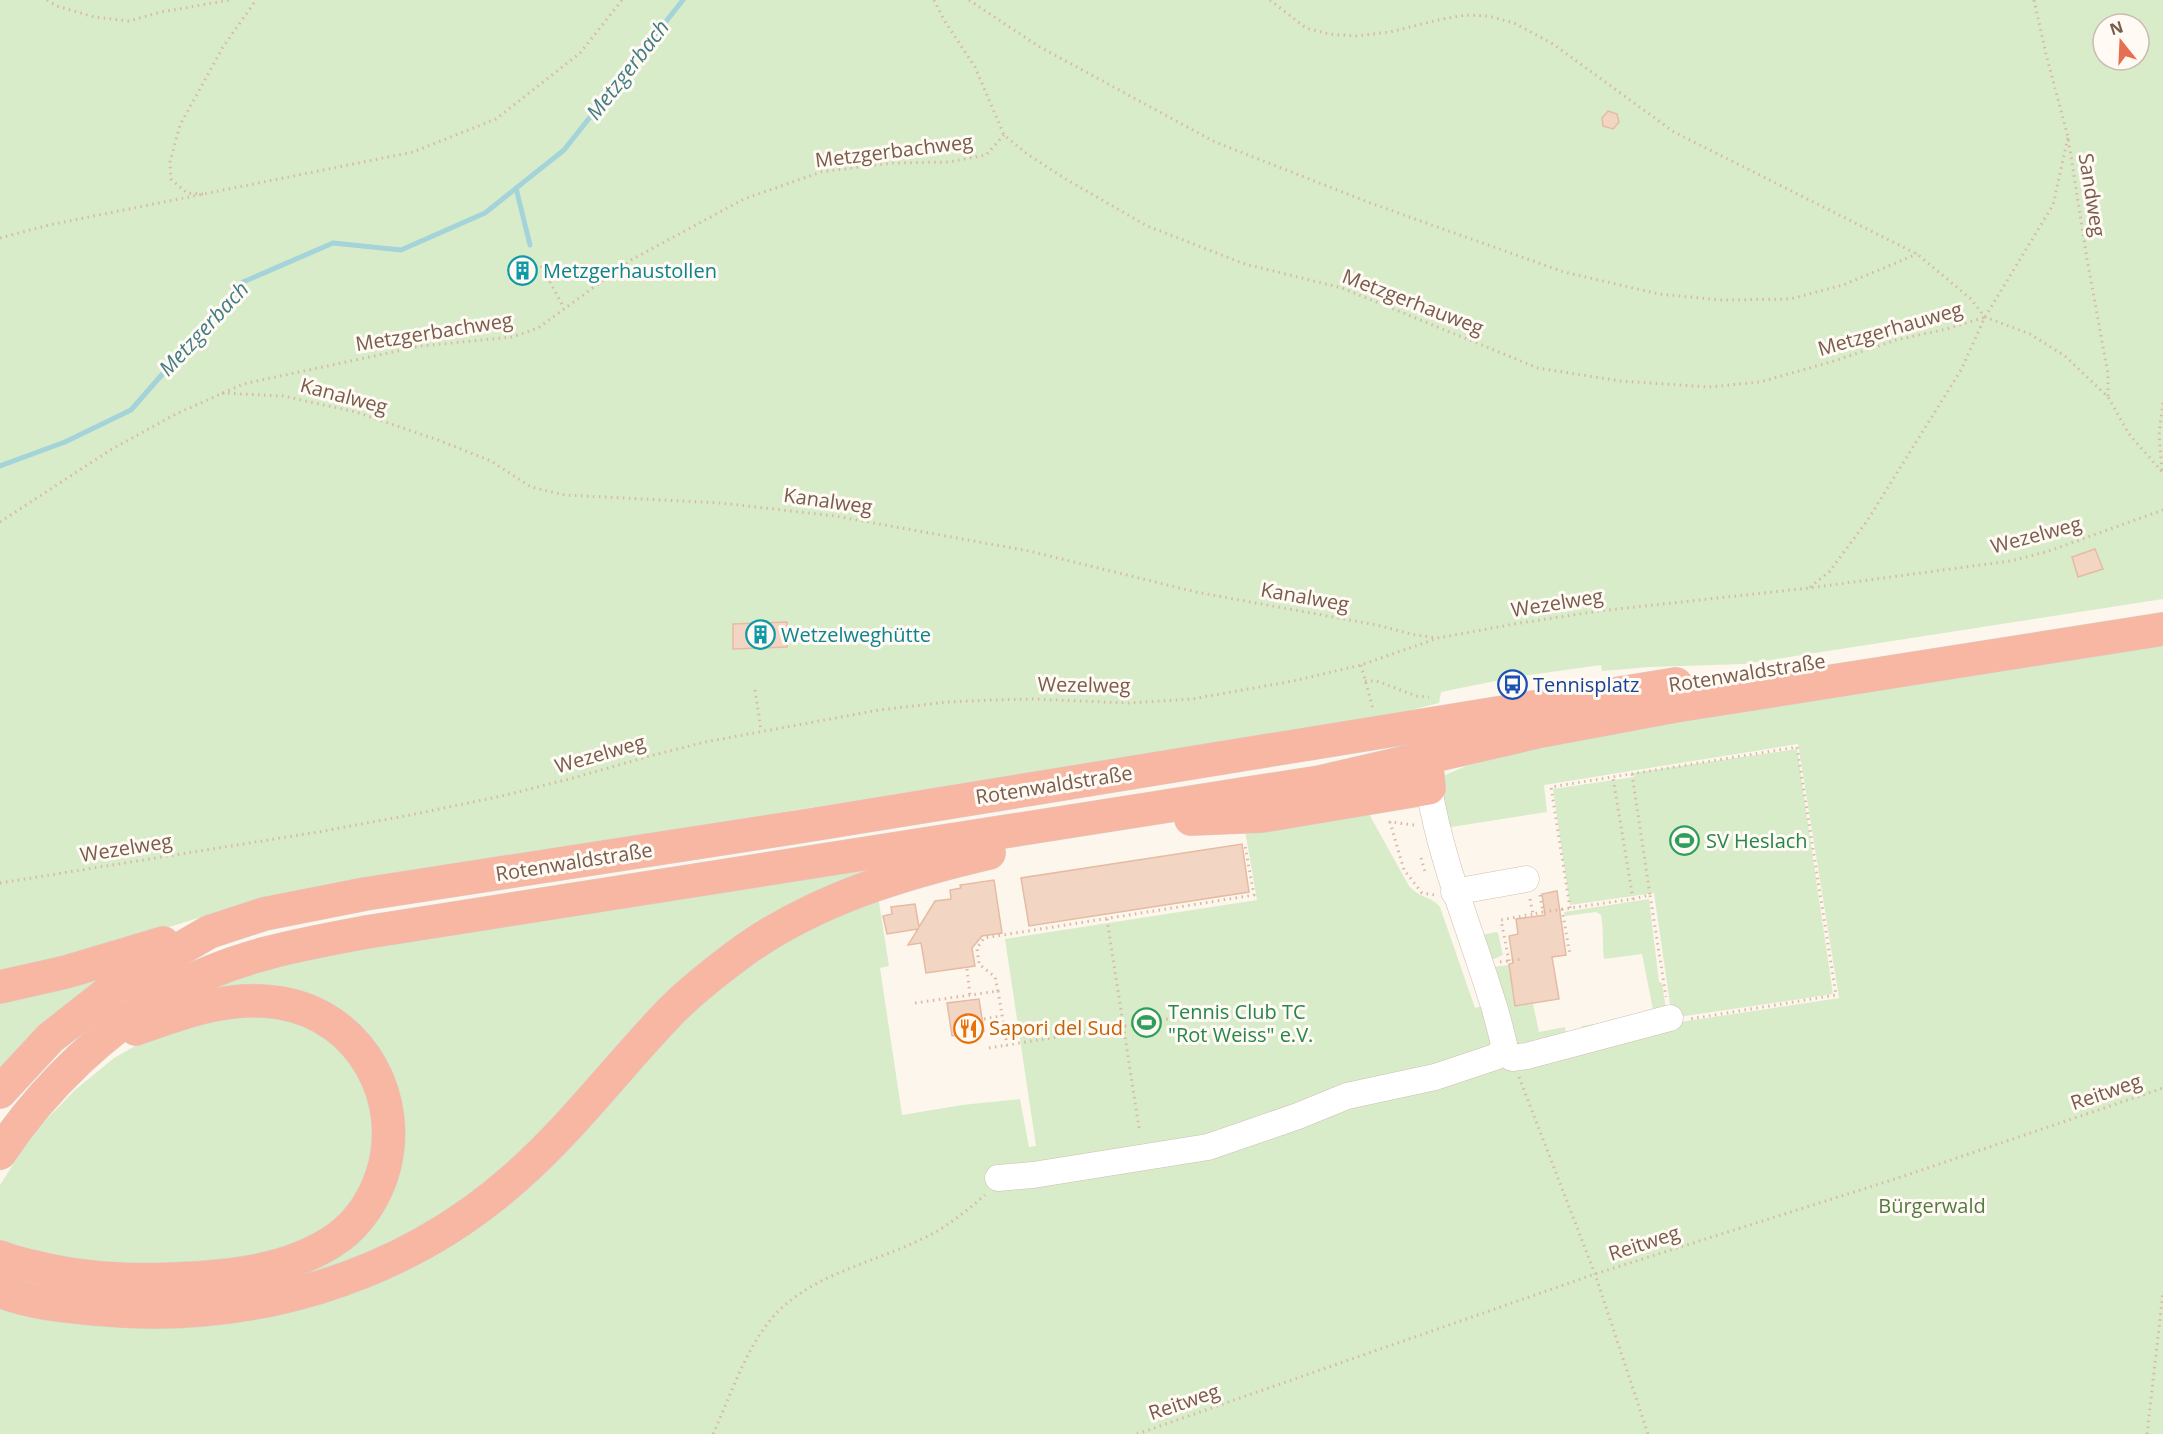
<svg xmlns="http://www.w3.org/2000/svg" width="2163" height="1434" font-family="'Open Sans',sans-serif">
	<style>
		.green { fill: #d8ecc9; fill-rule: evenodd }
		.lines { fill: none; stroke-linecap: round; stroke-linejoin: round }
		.stream { stroke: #a5d3da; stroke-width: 5 }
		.building { fill: #f3d5c3; stroke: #e6bba3; stroke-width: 1.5 }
		.minor-casing { stroke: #d1beb0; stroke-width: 27 }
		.highway-casing { stroke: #dad1cd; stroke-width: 34 }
		.path { stroke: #d9b8a5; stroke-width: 3; stroke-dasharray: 1.5 4.5; stroke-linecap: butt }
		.minor { stroke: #fff; stroke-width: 26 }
		.highway { stroke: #f7b7a3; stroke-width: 33 }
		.labels { text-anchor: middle; stroke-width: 6; stroke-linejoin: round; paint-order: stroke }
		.street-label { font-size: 20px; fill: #7a5c4d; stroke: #fffaf3 }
		.culture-label { font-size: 20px; fill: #0d838f; stroke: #fffaf3; text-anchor: start }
		.transit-label { font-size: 20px; fill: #164399; stroke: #fffaf3; text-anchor: start }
		.leisure-label { font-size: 20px; fill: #27864d; stroke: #fffaf3; text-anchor: start }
		.food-label { font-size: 20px; fill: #c56008; stroke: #fffaf3; text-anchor: start }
		.park-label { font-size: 20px; fill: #537a41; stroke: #fffaf3 }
		.water-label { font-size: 21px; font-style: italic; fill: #437c86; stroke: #fffaf3 }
	</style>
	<rect width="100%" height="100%" fill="#fdf6ec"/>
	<path class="green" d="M0,0H2163V599L1744,664L1650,667L1602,671L1601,665L1515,677L1441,692L1439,703L1395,714L340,883L243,904L29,971L0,978ZM2103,24H2139V60H2103Z
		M2163,639V1434H0V1306L145,1328L224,1324L278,1314L350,1293L688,1013L764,952L878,896L889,966L880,968L902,1115L962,1105L1020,1099L1029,1147L1036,1146L1005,939L1257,900L1244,825L1369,814L1409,886C1421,899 1431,896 1440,907L1475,1008L1487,1004L1492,1044L1484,1049L1667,1024L1839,998L1798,744L1544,785L1547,812L1445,828L1441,810L1443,776L1480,760L1539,742Z
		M1797,749L1833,994L1672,1018L1654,893L1570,905L1553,789L1634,777L1633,773Z
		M908,858L907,861C812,889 733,935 661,1004C648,1016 637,1031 625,1045C596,1076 569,1109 539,1140L537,1138C497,1174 454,1210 406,1236C286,1301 130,1319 0,1275V1272C98,1300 276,1313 357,1240C371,1228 380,1213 388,1196C418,1134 403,1070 354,1024C339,1010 319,997 299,992C274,985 248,986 223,988V991L216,989V983C260,961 310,954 357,944Z
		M1649,899L1659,982L1662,983L1667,1016L1517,1051L1493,967L1509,965L1515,1006L1533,1004L1539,1032L1565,1027L1566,1035L1582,1033V1026L1654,1015L1642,954L1604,959C1602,944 1604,930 1601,915L1596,912L1565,916L1564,912Z
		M1496,932L1498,933L1503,955L1492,960L1482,935Z
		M127,965L0,1075V996Z
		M243,1012L311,1024L359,1067L378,1138L358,1201L305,1244L230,1262L130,1266L67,1258L0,1241V1185L26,1144L43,1123L75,1090L114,1058L149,1038Z"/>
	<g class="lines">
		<path class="stream" d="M516,188L530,245
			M0,466L65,442L131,410L243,282L333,243L401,250L485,213L564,150L683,0"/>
	</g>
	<path class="building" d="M1608,111L1617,114L1619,122L1613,129L1603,126L1602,118Z
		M2095,549L2103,569L2078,577L2072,557Z
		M787,622V647L733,649V624Z
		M1242,844L1249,892L1029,926L1021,878Z
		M994,880L1002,933L982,936L972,948L975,966L926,973L921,943L908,945L918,929L887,934L883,916L892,914L891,907L915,904L919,927L935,901L951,899L950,890L961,888L960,885Z
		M1557,891L1566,955L1552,957L1559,999L1515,1006L1509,964L1513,963L1509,936L1518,934L1516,919L1545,915L1542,894Z
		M979,999L984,1031L952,1036L947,1003Z"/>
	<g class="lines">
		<defs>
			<path id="minor" d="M1454,892L1526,879
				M1512,1058L1527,1056L1670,1018
				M998,1178L1033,1175L1208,1147L1298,1116L1347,1096L1435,1077L1495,1057L1504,1050V1044C1500,1029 1497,1014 1492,1000C1470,929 1441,861 1429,788"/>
			<path id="highway" d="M1191,819L1262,816L1429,788L1426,757
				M0,987L66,972L163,943
				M0,1092L50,1038L115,987L209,932L264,914L365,894L798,827L1676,684
				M0,1153C43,1088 107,1026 175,989C234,956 302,944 367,932L1320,782L1541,731L1675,706L2163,629
				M0,1257C11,1262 23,1264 35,1267C81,1279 127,1281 174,1279C229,1277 292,1271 339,1237C359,1222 374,1199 382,1175C406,1100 362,1017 281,1003C231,994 183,1012 136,1029
				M0,1291C30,1303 64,1306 95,1309C247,1324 400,1280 515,1178C572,1128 618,1066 671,1011C694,988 720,968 746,949C819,898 904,873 989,853"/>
		</defs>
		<use href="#minor" class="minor-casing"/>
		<use href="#highway" class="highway-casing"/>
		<path class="path" d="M47,0L57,6L94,17L129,21L161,12L230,0
			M934,0L944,20L975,67L1004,135L1027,154L1069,181L1147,226L1245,264L1342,288L1538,368L1620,381L1709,387L1760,382L1834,361L1896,340L1947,329L1985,317
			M969,0L1038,46L1215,142L1373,204L1564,272L1659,294L1720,300L1790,299L1843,285L1917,254
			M1270,0L1306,28L1329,34L1356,36L1390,32L1442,19L1466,15L1488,16L1514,23L1553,44L1674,132L1917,254L1971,299L1985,317L2030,334L2065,356L2108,397L2129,434L2163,473
			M2034,0L2046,54L2068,137L2087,259L2108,374V397
			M203,194L187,193L171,179L170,162L180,125L223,47L256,0
			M0,238L49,225L413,152L496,119L580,53L622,0
			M541,266L564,308
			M222,393L283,396L356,412L438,440L491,461L531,487L565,495L721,503L835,516L1029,551L1196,592L1377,625L1411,634L1436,638
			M2162,470L2159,435L2163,401
			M0,522L112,449L176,414L243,384L421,346L512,337L538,328L631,260L744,199L821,172L893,163L949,162L986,155L1004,135
			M1810,587L1829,572L1867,521L1961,370L1985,317L2053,205L2068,137
			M1361,665L1373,709
			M1365,681H1377L1416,696L1429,697
			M755,690L761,730
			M1632,774L1650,895
			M1414,825L1390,822L1404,870L1422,893L1435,895
			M1421,858L1426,875
			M0,883L324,831L410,815L502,796L573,778L650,756L705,742L879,710L947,702L992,700L1034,699L1128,703L1192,699L1293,681L1361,665L1438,638L1520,623L1599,611L1809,588L2010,561L2046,552L2163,510
			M1540,895L1543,912L1633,899L1613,778
			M1530,899L1533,914L1543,912
			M1633,899L1650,895L1666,997
			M1570,908L1551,787L1797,747L1836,995L1690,1019
			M1562,909L1570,955
			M1107,919L1139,1128
			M1509,961L1501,920L1533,914
			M1500,962L1522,959
			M967,969L970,996
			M998,991L995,977L979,964L977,948L984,938L1254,895L1245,846
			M915,1003L998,991L1007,1045L1224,1010
			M984,1019L1002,1016
			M989,1048L1007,1045
			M1519,1077L1595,1274L1648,1434
			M713,1434C729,1399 742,1359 765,1327C801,1276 869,1265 922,1239C946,1228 965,1212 985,1195
			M1137,1434L1595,1274L1895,1179L2163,1088
			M2147,1434L2163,1292"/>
		<use href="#minor" class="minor"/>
		<use href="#highway" class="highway"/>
	</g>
	<defs>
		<symbol id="building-ring" viewBox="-11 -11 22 22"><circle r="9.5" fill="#fffaf3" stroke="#0f9aa8" stroke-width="1.5"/><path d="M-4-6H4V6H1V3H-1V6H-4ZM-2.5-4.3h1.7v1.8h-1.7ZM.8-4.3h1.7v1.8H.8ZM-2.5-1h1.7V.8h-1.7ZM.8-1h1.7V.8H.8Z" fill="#0f9aa8"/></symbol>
		<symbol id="bus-ring" viewBox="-11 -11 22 22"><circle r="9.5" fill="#fffaf3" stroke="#1a4fb4" stroke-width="1.5"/><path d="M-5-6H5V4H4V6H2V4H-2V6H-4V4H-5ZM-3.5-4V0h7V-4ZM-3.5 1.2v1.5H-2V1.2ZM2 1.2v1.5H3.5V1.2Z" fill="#1a4fb4"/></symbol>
		<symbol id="stadium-ring" viewBox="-11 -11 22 22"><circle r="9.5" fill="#fffaf3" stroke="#2e9e5b" stroke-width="1.5"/><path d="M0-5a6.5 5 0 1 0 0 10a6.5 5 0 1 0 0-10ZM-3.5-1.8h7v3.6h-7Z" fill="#2e9e5b"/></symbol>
		<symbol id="restaurant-ring" viewBox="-11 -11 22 22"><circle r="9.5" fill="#fffaf3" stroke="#e8710a" stroke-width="1.5"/><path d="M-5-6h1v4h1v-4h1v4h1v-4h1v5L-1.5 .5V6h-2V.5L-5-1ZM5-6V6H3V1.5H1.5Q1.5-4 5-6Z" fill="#e8710a"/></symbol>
	</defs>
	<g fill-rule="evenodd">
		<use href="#building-ring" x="506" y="254" width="33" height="33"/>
		<use href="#building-ring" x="744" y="618" width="33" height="33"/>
		<use href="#bus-ring" x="1496" y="668" width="33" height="33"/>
		<use href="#stadium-ring" x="1668" y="824" width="33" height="33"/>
		<use href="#stadium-ring" x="1130" y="1006" width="33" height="33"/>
		<use href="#restaurant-ring" x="952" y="1012" width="33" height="33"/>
	</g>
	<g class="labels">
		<g class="street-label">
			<text transform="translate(894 151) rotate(-7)" y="7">Metzgerbachweg</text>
			<text transform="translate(2092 195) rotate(81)" y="7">Sandweg</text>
			<text transform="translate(1413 302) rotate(21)" y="7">Metzgerhauweg</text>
			<text transform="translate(1890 329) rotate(-16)" y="7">Metzgerhauweg</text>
			<text transform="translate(434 332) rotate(-9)" y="7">Metzgerbachweg</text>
			<text transform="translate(344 396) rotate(15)" y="7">Kanalweg</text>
			<text transform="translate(828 501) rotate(8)" y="7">Kanalweg</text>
			<text transform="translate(2036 535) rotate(-15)" y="7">Wezelweg</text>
			<text transform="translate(1305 597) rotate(10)" y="7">Kanalweg</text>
			<text transform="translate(1557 603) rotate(-9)" y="7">Wezelweg</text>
			<text transform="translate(1747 673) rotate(-9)" y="7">Rotenwaldstraße</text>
			<text transform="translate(1084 685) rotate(1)" y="7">Wezelweg</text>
			<text transform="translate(600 754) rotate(-16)" y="7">Wezelweg</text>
			<text transform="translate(1054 785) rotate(-9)" y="7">Rotenwaldstraße</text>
			<text transform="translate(126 848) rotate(-9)" y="7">Wezelweg</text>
			<text transform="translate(574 862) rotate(-9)" y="7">Rotenwaldstraße</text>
			<text transform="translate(2106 1092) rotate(-19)" y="7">Reitweg</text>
			<text transform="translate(1644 1243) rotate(-18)" y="7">Reitweg</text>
			<text transform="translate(1184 1402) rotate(-19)" y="7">Reitweg</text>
		</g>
		<g class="culture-label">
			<text x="543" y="278">Metzgerhaustollen</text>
			<text x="781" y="642">Wetzelweghütte</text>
		</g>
		<g class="transit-label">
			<text x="1533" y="692">Tennisplatz</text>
		</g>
		<g class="leisure-label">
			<text x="1706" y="848">SV Heslach</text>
			<text x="1168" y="1019">Tennis Club TC<tspan x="1168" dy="23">"Rot Weiss" e.V.</tspan></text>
		</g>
		<g class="food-label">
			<text x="989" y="1035">Sapori del Sud</text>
		</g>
		<g class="park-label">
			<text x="1932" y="1213">Bürgerwald</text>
		</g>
		<g class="water-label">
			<text transform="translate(628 70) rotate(-52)" y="7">Metzgerbach</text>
			<text transform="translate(204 329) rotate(-47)" y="7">Metzgerbach</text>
		</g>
	</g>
	<g transform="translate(2121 42) rotate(342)"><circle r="28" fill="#fffaf3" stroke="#cabbb1" stroke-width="1.5"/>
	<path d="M0-4.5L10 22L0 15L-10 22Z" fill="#e76f51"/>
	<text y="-9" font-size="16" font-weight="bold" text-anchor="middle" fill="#7a5c4d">N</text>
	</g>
</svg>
